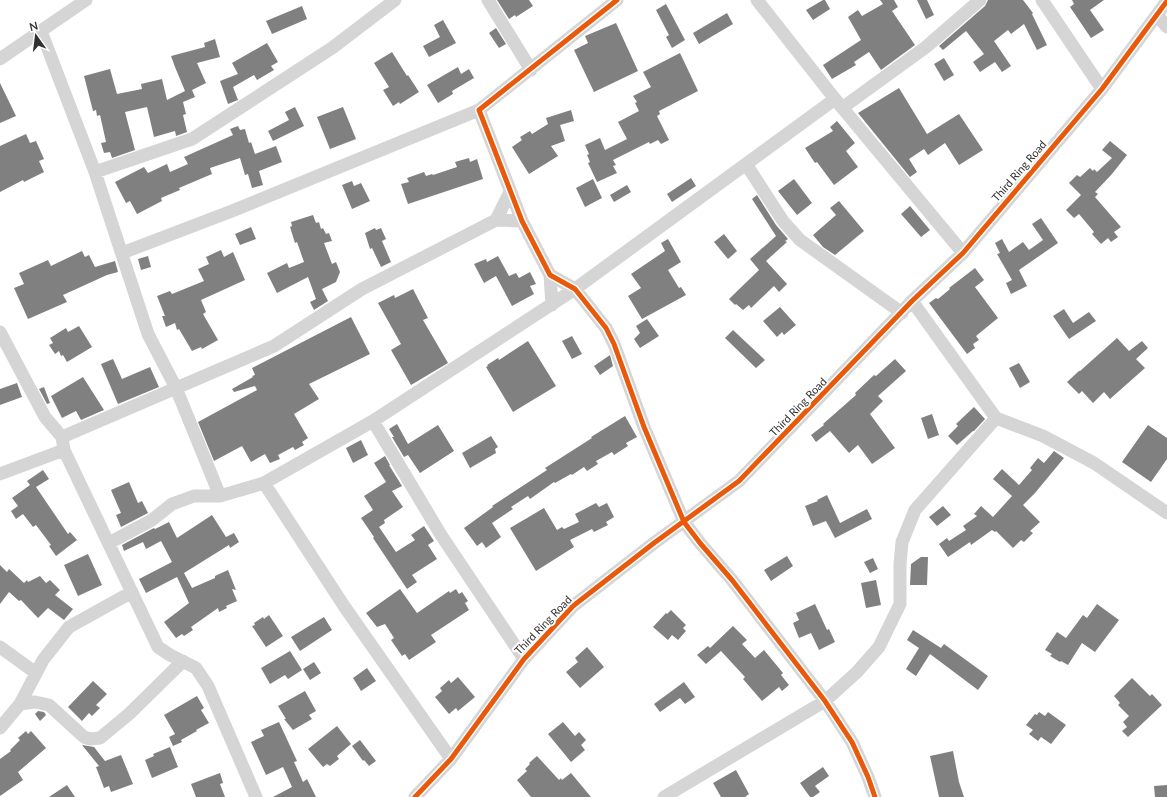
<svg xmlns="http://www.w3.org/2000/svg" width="1167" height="797" font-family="Lato,sans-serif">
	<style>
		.building { fill: #808080 }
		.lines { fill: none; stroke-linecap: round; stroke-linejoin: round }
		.minor { stroke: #d5d5d5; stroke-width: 13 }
		.cycleway-casing { stroke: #fff; stroke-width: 8 }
		.cycleway { stroke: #e8590c; stroke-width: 5 }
		.labels { text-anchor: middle; stroke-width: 4; stroke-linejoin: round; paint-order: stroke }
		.street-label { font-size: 11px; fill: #313131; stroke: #fff }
	</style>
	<rect width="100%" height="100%" fill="#fff"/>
	<path class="building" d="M497,0H529L533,6L516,17L515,15L509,19Z
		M823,0H825L830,9L813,20L806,10Z
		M880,0H894L898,7L892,11L915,45L881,70L869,52L854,62L856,65L832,79L823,65L861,40L848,17L858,10L862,16L883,4Z
		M917,0H927L934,15L926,19Z
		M988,0H1023L1033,13L1032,14L1047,45L1037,50L1024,24L1011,34L1008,30L994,41L1011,66L1002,72L995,62L980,72L973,62L984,54L966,31L943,50L939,46L985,6Z
		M1072,0H1104L1090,10L1104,30L1091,38L1070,7L1074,4Z
		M666,4L685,40L672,48L666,37L669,35L656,10Z
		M302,6L307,19L272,34L266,21Z
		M727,13L733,24L699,44L693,33Z
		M443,20L456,43L429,57L423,46L440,37L434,25Z
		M616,23L638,71L594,92L574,50L588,43L585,36Z
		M496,28L506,44L499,48L489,33Z
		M215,39L220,57L197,63L206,83L192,90L195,97L183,102L186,114L183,115L187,132L176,136L175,131L154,137L147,107L125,112L135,150L112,158L110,152L104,153L101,143L106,142L100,115L97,116L96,110L93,111L84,76L110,69L117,94L142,89L141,84L162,79L167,100L185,91L175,67L171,56L205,47L204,43Z
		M267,43L278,62L271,66L274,70L257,80L254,75L233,87L238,100L228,104L220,81L238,74L232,63Z
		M392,52L407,76L408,75L419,92L400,104L399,102L393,106L383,90L389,87L374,63Z
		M680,53L698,91L659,111L660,114L657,116L669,140L661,144L658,140L650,144L649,142L613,160L616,165L613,166L617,173L597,182L588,163L590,162L587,155L589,154L585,145L600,138L605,150L627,139L618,122L639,111L635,103L637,102L633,96L651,87L643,72Z
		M944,58L954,75L944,81L934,64Z
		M458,67L461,74L469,69L474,78L452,91L453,94L438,103L427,85Z
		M0,83L16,116L0,123Z
		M899,88L927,134L959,114L983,150L959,165L945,143L928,155L924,149L909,159L917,172L910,177L858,113Z
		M295,107L304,126L273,141L268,131L289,120L285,112Z
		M343,107L356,139L330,149L317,117Z
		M571,110L574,121L560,125L565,141L551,146L558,156L529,174L512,147L522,140L520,137L530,131L532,134L548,124L546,118Z
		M837,121L855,143L846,151L858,167L834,185L817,162L815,163L805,148L833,131L830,127Z
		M238,126L240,130L245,129L249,143L251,142L255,154L276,146L282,162L259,171L263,185L252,188L248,174L245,175L240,158L210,168L212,174L179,188L180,190L161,198L162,201L137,214L130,201L126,203L115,182L144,167L148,173L167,164L170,172L188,164L184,157L233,135L230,129Z
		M26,134L30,143L36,141L44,159L39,161L44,172L24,182L23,180L0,192V146Z
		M1110,141L1127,155L1112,174L1095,192L1098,194L1095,197L1121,227L1114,232L1118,237L1111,242L1108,238L1101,244L1092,234L1094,232L1079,214L1074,218L1066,210L1081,195L1069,183L1077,175L1080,177L1090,168L1093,171L1094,169L1097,172L1112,158L1102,150Z
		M469,158L470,162L477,159L483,179L408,204L401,184L409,182L407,178L424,172L426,176L432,174L433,175L457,167L455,162Z
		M691,178L696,186L672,202L667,194Z
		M593,179L602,198L585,207L576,188Z
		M794,179L812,203L797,215L778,191Z
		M352,181L354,186L361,183L370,201L352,209L342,185Z
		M627,185L631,192L614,202L610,195Z
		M757,195L776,225L788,239L785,241L787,242L766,261L787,284L779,292L774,286L751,308L749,305L743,310L736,304L735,305L729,299L759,270L750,259L776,236L752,199Z
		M839,201L864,231L835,255L823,247L813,235L836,215L830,208Z
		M910,206L930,230L921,237L901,214Z
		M313,215L316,223L319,222L321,229L323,228L326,234L329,233L332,241L324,243L332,264L336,262L340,272L336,282L322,289L328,301L314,310L310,302L316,299L308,277L277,293L267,273L287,263L289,268L304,262L297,242L295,243L290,227L292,226L291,222Z
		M1041,218L1058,243L1019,270L1027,286L1011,294L1006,283L1012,280L997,254L1000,253L995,243L1002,239L1009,252L1023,242L1029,250L1043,240L1032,224Z
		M251,227L256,239L240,245L235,234Z
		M375,228L376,230L381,228L386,239L382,241L391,262L381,267L372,248L370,249L365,233Z
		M724,234L737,251L728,259L714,242Z
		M668,239L681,262L668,270L679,288L681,287L686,295L642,319L628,296L641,288L631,274L665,251L661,243Z
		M221,250L224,257L233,252L245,280L201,300L206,312L203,314L218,340L202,349L201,347L192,351L179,329L177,330L175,323L166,327L162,316H165L157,296L170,291L172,294L204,281L198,269L209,264L206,257Z
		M82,251L85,257L89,255L95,267L115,261L118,272L107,275L63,295L67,302L28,319L14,288L24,284L19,273L48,260L51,266Z
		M148,256L151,267L141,270L138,259Z
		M498,256L509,276L516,273L519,278L530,272L536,284L530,286L534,294L512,306L496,276L484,283L474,264L486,259L487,262Z
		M975,268L984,280L975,287L998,318L976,336L979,340L973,344L975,348L967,354L929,303L936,298L938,299L950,289L949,288Z
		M413,289L428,318L423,320L448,363L411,385L391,350L401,344L378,303L394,295L395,298Z
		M780,307L796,325L784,335L782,332L777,337L763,321Z
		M1064,309L1073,323L1089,312L1096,321L1069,339L1053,316Z
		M351,317L370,354L309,384L319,399L294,414L308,438L302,442L304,445L295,450L293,447L278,455L280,459L270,463L265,454L251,462L242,446L214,461L198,422L257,390L255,386L234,392L232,389L253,377L252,376L255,375L252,368Z
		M647,319L659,336L640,348L634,339L640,333L636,326Z
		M79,326L92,347L67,362L63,355L61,356L59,351L55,354L49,345L53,343L50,338L66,328L68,332Z
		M733,330L765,360L756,368L725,338Z
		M572,336L582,354L572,359L562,341Z
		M1117,338L1129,351L1142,341L1148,348L1136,359L1145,368L1110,399L1104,392L1093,403L1082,391L1079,394L1067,382L1079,371H1080Z
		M528,341L556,386L513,412L486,367L488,366L487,365L498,358L499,360Z
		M610,355L613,366L600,375L594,366Z
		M113,359L122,379L150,367L159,387L118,404L101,364Z
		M895,359L906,371L878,396L883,401L870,414L895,448L872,464L858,445L849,453L830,431L816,442L811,435L824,425L823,424L856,395L855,393L874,375L876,376Z
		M1019,363L1030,382L1020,388L1009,368Z
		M83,377L104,410L81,420L76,411L62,418L51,396Z
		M17,383L22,397L0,405V389Z
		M44,387L50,403L47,404L39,389Z
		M974,407L985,419L974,431H973L957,445L948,436L958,426L956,424Z
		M932,414L939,435L928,439L921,418Z
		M625,416L637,437L626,443L628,446L614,455L612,452L596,461L598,464L587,471L584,467L572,475L571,474L555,483L554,482L530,499L528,496L511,507L513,509L492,523L501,537L486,548L482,542L477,546L464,528L493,507L492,506L547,470L545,468L592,438L591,437Z
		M397,424L408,444L438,425L454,451L420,473L408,455L404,457L392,437H394L389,429Z
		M1148,425L1167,438V459L1151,482L1122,462Z
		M491,436L498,447L495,449L496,453L470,468L462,453Z
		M361,440L368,455L353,463L346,448Z
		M1054,451L1064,458L1035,493L1023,505L1040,522L1030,531L1033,533L1024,542L1021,540L1013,548L996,531L995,532L992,530L971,545L970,542L948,557L939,544L947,538L949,541L966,530L963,526L977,516L974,514L981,506L993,517L1012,496L993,479L1002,469L1019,485L1032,470L1030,468L1038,458L1044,463Z
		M385,456L390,465H389L402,486L392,491L403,507L384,520L385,523L379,527L396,552L415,540L411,535L424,526L434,541L428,545L437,559L412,575L417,582L407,589L373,538L374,537L361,518L373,510L364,496L386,482L374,463Z
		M43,470L49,479L36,487L68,534L70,532L77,540L56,556L49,546L51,545L36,525L33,527L23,514L16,519L11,511L18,506L12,498L30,485L27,481Z
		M129,482L138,503L142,501L148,513L121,527L116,515L121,513L111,490Z
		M827,495L840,523L867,509L872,519L835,538L826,521L813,526L805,506L818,501L817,500Z
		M596,503L599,507L607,503L614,517L606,522L608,525L594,532L592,529L570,540L574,547L536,571L510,528L544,508L557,530L562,527L564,529L579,522L575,514Z
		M943,506L951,515L937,526L929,517Z
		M212,515L226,537L234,533L239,542L230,548L229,545L184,573L192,588L215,578V576L228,570L236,590L232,589L237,601L226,606L227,608L219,612L218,608L191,627L193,630L184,636L182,634L176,638L164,622L189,603L177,577L146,593L139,579L172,562L161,541L146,549L143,542L124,551L122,545L154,528L155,529L169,522L177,538Z
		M88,554L102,585L78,596L64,565Z
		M787,556L793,566L771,581L764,570Z
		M921,557H928L927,585H910L911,564Z
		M873,558L878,569L870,573L864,562Z
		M0,565L7,572L9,569L24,583L27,580L28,582L40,576L46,583L50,580L60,590L55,595L73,609L64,620L48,608L38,618L21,600L19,601L9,592L0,604Z
		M876,580L881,605L866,608L861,583Z
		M400,589L417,613L449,591L450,593L456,589L459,594L462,592L468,601L465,603L469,610L431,635L436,642L409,660L405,654L402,656L391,640L394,638L385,624L377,627L366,613Z
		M815,604L827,630L829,629L835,642L819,650L811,633L799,638L793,623L799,620L796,613Z
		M1097,604L1119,620L1095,652L1082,643L1068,665L1061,661L1060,662L1050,656L1052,654L1045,650L1057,632L1066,638L1083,615L1087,618Z
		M671,610L686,625L683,628L686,631L678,640L672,635L668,640L653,627L666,613L667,614Z
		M269,615L283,636L266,647L252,626L255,625L254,623L263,617L264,619Z
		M324,617L332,630L300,651L291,637Z
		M733,626L747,640L742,644L755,658L764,650L783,673L781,675L789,685L782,691L779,687L762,701L743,679L745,677L721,651L706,664L697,655L708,646L710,648Z
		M913,630L941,648L944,644L988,676L978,690L930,654L916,676L906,669L919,648L907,640Z
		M587,647L604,667L580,688L566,672L578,662L575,658Z
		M290,651L302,670L288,679L285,675L270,684L261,668Z
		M314,662L321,673L310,680L303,669Z
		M367,668L376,681L361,691L353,678Z
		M458,677L475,697L458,711L456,708L449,714L435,697L442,691L440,688L449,680L451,683Z
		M1132,678L1150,696L1152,694L1162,705L1128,737L1122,731L1127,727L1123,722L1129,716L1118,705L1120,703L1114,696Z
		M93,681L107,694L96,705L100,708L92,716L89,713L82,721L68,707Z
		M684,682L695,697L685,704L680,698L660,712L654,704Z
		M305,691L316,711L309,715L312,719L293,730L284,719H286L278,706Z
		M197,696L204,708L201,710L209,723L196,730L197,731L181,740L182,742L173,746L169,737L175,734L164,715Z
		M38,711L44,712L46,715L40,721L35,714Z
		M1039,712L1045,716L1048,712L1066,725L1051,744L1041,737L1038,741L1029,734L1033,730L1026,725L1035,714L1037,715Z
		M279,722L297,761L294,762L303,782L307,779L316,797H273L292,787L283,767L266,775L251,742L264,736L261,730Z
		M563,722L575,736L579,732L586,740L581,745L585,750L571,762L548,734Z
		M337,726L351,744L337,756L339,759L330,766L327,764L323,767L308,749Z
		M26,731L28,734L31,731L46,748L18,772L23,780L0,796V759L11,751L10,750L20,740L18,738Z
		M360,740L376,761L369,766L364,760L363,761L352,746Z
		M82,745L94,747L105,761L121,755L133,784L111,792L109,786L104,788L96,767L99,766Z
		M170,747L178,767L152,778L145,760L154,756L153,754Z
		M953,751L959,782L964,797H939L930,756Z
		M537,756L559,780L561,778L562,780L571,773L591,797H531L517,780L527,771L525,769L530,764L529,763Z
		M823,767L829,776L815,786L820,792L813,797H810L800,783Z
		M736,770L749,794L745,797H721L713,783Z
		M220,773L223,783L220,784L225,797H196L191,784Z
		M67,785L75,797H49Z
		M1167,785V797H1155L1154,786Z"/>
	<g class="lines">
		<path class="minor" d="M488,0L531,70
			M617,0L479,110L522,221L550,275L575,289L606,328L614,344L644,427L684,522L700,543L732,580L825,701L852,742L868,777L875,797
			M757,0L835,99L963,253
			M1042,0L1102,89
			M1157,15L1167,27
			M41,31L95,172L148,334L176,388L220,496
			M0,59L86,0
			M842,108L926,47L980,0
			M746,164L783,221L800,240L902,313
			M95,172L192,139L332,48L395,0
			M496,220L522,221
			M122,253L232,211L479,110
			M550,275L552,305
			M912,301L996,418L1043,436L1094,463L1167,513
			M0,332L45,417L62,437L64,450L158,647L170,655L196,668L208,686L256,797
			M373,421L441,535L524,659
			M62,437L274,346L362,289L496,220L510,192
			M0,474L64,450
			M264,483L344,606L451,759
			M109,543L152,520L172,504L194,496H220L264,483L373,421L575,289L835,99
			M0,647L36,673
			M20,704L35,702L49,705L84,737L90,739L100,738L129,714L183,661
			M0,728L20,704L43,660L69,627L132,592
			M415,797L451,759L524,659L573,606L654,543L739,481L912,301L963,253L1102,89L1167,1
			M664,797L825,701L857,672L879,647L900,604V564L902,542L915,510L996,418"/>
		<defs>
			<path id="cycleway" d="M617,0L479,110L522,221L550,275L575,289L606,328L614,344L644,427L684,522L700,543L732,580L825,701L852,742L868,777L875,797
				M415,797L451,759L524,659L573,606L654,543L739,481L912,301L963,253L1102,89L1167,1"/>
		</defs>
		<use href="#cycleway" class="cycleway-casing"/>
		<use href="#cycleway" class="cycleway"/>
	</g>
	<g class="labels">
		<g class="street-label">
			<text transform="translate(1019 171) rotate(-49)" y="4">Third Ring Road</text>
			<text transform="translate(798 407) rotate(-46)" y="4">Third Ring Road</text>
			<text transform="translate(543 625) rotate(-46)" y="4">Third Ring Road</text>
		</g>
	</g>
	<g transform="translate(36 36) rotate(346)" stroke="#ffffff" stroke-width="3" paint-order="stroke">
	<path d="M0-3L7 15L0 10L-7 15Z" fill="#313131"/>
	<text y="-6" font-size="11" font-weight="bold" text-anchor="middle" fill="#313131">N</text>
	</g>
</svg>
